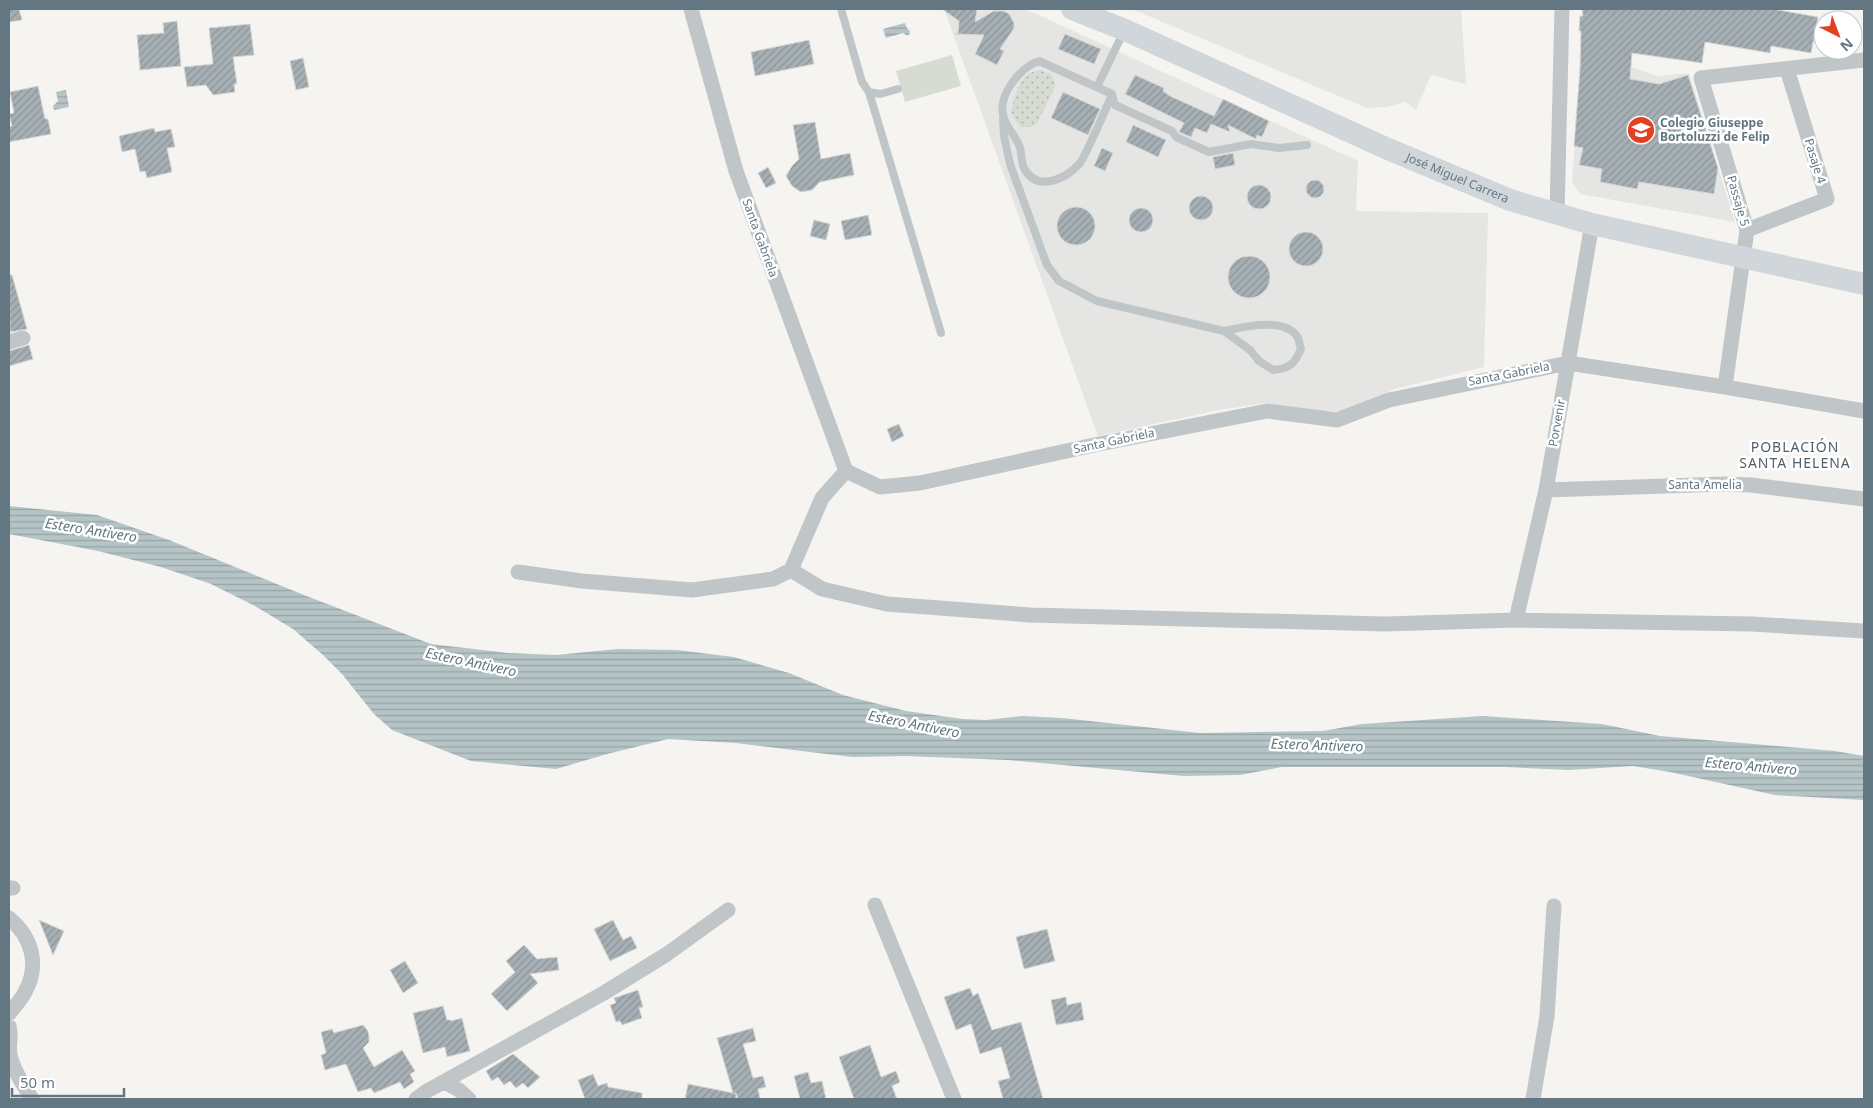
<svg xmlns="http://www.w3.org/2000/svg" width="1873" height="1108" font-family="'Noto Sans',sans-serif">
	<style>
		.built { fill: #e5e6e4 }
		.grass { fill: url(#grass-dots) }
		.garden { fill: #d6dcd2 }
		.water { fill: url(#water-rules) }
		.building { fill: url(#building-hatch); stroke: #d6d6d3 }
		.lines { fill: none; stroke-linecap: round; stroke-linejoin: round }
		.lane { stroke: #c0c5c7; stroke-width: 8 }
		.street { stroke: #c0c5c7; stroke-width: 15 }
		.secondary { stroke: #d1d6da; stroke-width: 22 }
		.labels { text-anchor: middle; stroke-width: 5; stroke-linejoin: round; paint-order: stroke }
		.poi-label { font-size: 12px; font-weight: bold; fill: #637782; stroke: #fff; text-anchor: start }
		.street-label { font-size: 12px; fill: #637782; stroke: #fff }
		.neighbourhood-label { font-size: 14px; letter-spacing: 1px; fill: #515f67; stroke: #fff }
		.water-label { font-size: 14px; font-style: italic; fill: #5f797f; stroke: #fff }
	</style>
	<defs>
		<pattern id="grass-dots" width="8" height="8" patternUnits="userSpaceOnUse" patternTransform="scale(1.25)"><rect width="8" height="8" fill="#d6dcd2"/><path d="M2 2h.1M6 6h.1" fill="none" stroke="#b1b7b0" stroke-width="1.8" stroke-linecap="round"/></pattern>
		<pattern id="water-rules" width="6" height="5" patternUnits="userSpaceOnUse" patternTransform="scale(1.25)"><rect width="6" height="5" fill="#b5c4c6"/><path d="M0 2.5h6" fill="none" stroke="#97a4a6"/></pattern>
		<pattern id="building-hatch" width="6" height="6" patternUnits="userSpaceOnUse" patternTransform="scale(1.25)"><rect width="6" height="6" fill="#a6b0b4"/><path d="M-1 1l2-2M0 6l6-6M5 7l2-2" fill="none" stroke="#8b9498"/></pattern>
	</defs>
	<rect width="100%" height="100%" fill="#f5f4f1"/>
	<path class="built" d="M944,9H1022L1034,13L1358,161L1356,211L1488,213L1484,367L1395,389L1358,406L1342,411L1323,412L1266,403L1219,410L1098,436Z
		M1132,9H1461L1466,84L1431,75L1416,110L1405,102L1387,107L1367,108Z
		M1580,67L1635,68L1657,76L1689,73L1735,222L1580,194L1572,182Z"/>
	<path class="grass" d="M1041,70L1052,75L1055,86L1037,124L1032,127H1021C1017,123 1013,119 1012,114C1010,105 1019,82 1026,76C1030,72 1036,71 1041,70Z"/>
	<path class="garden" d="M952,55L961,86L905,102L896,71Z"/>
	<path class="water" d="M905,23L907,28L910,31L909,35H906L903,33L886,38L883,29Z
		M66,90L69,107L54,110L53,106L58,101L56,92Z
		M9,506L97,515L169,540L304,595L431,644L508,653L556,655L618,649L677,650L734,657L789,673L843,695L906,711L962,719L986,720L1022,716L1062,718L1200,733L1323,731L1362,724L1483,716L1602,724L1660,736L1835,751L1864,756V800L1775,795L1670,772L1633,766L1568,770L1505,767H1282L1240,775L1184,776L1008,760L906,756L852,757L736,743L668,739L607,754L556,769L471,761L392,730L374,714L342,674L323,655L293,629L253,605L211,584L161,567L98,551L9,534Z"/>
	<path class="building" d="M9,9H19L22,20L9,22Z
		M942,9H977L975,22L994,11H1004L1009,14L1014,23V28L1000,49L1004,51L997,65L975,54L984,35L955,34L958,33L959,21Z
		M1582,9H1773L1818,17L1811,53L1771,46L1770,53L1705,42L1702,63L1632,53L1630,79L1659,84L1688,75L1718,168L1714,194L1639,182L1637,189L1600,182L1602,169L1579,165L1583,148L1574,146L1580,69L1581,31H1579L1580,16H1583Z
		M177,21L181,66L140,70L137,35L164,33L163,23Z
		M250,24L254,55L233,57L237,84H234L235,92L213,95L206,85L187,87L184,67L213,64L209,28Z
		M1065,34L1101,49L1094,64L1058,49Z
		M809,40L814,64L755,76L751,52Z
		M303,58L309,87L296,90L290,61Z
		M1135,75L1164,88L1163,91L1170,96L1214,116L1223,99L1269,121L1262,137L1257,135L1256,139L1228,125L1230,132L1211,124L1207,133L1195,128L1191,137L1179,132L1184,123L1125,94Z
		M38,86L45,119H48L51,134L9,142V127L12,126L9,114L14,113L10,92Z
		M1063,92L1100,109L1088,135L1051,118Z
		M815,122L821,159L850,153L854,175L820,182L812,190L801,192L792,186L786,176L792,166L799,159L793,125Z
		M1133,125L1166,140L1158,157L1126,142Z
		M154,128L155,132L171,129L175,147L167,148L172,172L147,178L145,171L140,172L135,149L122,152L119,136Z
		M1102,148L1113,153L1105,171L1094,166Z
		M1233,153L1235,165L1215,169L1213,157Z
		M768,167L776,183L766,188L758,173Z
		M1306 189a9 9 0 1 1 18 0a9 9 0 1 1-18 0Z
		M1247 197a12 12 0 1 1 24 0a12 12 0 1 1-24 0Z
		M1189 208a12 12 0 1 1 24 0a12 12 0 1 1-24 0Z
		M1057 226a19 19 0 1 1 38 0a19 19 0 1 1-38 0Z
		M1129 220a12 12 0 1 1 24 0a12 12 0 1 1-24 0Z
		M868,215L872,235L845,240L841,221Z
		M814,220L830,224L826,240L810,236Z
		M1289 249a17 17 0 1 1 34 0a17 17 0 1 1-34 0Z
		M1228 277a21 21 0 1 1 42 0a21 21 0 1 1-42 0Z
		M9,275H12L27,329L10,332Z
		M29,345L33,359L9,366V351Z
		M899,424L904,436L892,442L887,429Z
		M39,920L64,931L53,955Z
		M613,920L623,940L631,936L637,948L610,961L594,929Z
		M1047,929L1055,961L1024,969L1016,937Z
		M524,945L537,959L557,957L559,970L530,974L538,983L507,1011L491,994L515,972L506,961Z
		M405,961L418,983L403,993L390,970Z
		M970,988L973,996L978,993L992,1030L1021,1022L1043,1099H1003L998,1081L1010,1078L1001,1047L980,1054L971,1024L956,1030L944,997Z
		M638,990L643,1007L639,1008L642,1018L622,1025L620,1021L616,1022L610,1005L616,1003L614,998Z
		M1066,997L1067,1005L1081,1002L1084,1020L1056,1025L1051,1000Z
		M443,1006L447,1020H450L451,1021L462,1018L470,1051L447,1057L445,1047L423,1053L413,1013Z
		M363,1025L368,1031L369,1036V1042L363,1048L374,1067L402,1050L415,1071L410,1074L414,1082L404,1089L400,1082L374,1093L371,1088L358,1092L346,1064L325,1070L321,1055L326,1053L321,1032L332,1029L334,1033Z
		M753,1028L756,1041L743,1044L753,1078L763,1076L766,1087L758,1089L760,1099H738L736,1093L734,1094H736V1099H685L688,1084L733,1093L717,1038Z
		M870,1045L881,1077L896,1071L900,1082L892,1086L897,1099H854L839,1057Z
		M513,1054L540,1077L528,1088L523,1083L516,1088L510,1081L504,1085L498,1077L492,1081L486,1071Z
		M808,1072L811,1083L822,1081L826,1099H800L794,1076Z
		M593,1074L598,1086L607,1083L608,1087L642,1093V1099H585L578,1080Z"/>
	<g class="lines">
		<path class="lane" d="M841,9L862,82L869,92L880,94L898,89
			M1097,87L1123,33
			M869,92L941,333
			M1112,94C1105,112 1097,129 1089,146C1086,151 1084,158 1080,163C1066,179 1039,192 1025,170C1021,164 1022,155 1020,148C1017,137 1007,129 1004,118C996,97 1020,67 1039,61L1112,94L1115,105L1172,131L1176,137L1209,152L1251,144L1279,148L1307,145
			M1003,119L1004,136L1010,164L1047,265L1059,281L1097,301L1224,331L1250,350L1259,361L1273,370C1290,368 1294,365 1301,349C1300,346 1299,341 1298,338C1286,316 1243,327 1224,331"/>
		<path class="street" d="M691,9L736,171L846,471L880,487L920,483L1094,445L1267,411L1337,420L1389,400L1568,363L1725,387L1864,411
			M1557,214L1562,9
			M1747,230L1827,199L1787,69
			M9,342L23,338
			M1725,387L1747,230L1701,78L1864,60
			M1546,490L1725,484L1751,485L1864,499
			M791,570L822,589L887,604L1030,615L1385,624L1516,620L1752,624L1864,631
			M518,572L582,581L692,590L773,579L791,570L822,498L846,471
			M1516,620L1546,490L1592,224
			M9,888H13
			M875,905L954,1099
			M9,918C32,937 40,965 25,992C21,1000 14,1007 9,1014
			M9,1026C12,1036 8,1045 10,1055C13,1071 24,1085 32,1099
			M444,1082L459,1090L469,1099
			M416,1099L427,1091L604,993L667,954L728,910
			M1533,1099L1547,1016L1554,906"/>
		<path class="secondary" id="s1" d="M1072,9L1125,30L1388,149L1510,200L1592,224L1864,284"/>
	</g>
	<defs>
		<symbol id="school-disc" viewBox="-11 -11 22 22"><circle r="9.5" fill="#e34023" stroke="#fff"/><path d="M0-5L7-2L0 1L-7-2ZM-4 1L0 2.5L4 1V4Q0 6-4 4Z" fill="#fff"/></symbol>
	</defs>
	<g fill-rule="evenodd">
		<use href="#school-disc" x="1625" y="114" width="32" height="32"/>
	</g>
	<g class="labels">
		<g class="poi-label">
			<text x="1660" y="127">Colegio Giuseppe<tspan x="1660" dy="14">Bortoluzzi de Felip</tspan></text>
		</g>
		<g class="street-label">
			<text transform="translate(1815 161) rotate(73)" y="4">Pasaje 4</text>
			<text dy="4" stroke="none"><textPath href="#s1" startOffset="421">José Miguel Carrera</textPath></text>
			<text transform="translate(1738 201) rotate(74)" y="4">Passaje 5</text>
			<text transform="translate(760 238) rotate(70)" y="4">Santa Gabriela</text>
			<text transform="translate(1509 374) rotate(-11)" y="4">Santa Gabriela</text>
			<text transform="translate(1557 423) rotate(-80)" y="4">Porvenir</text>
			<text transform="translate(1114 441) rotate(-12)" y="4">Santa Gabriela</text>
			<text x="1705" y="489">Santa Amelia</text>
		</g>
		<g class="neighbourhood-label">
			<text x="1795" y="452">POBLACIÓN<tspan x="1795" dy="16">SANTA HELENA</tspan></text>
		</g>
		<g class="water-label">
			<text transform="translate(91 530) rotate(9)" y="5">Estero Antivero</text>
			<text transform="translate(471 662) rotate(12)" y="5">Estero Antivero</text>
			<text transform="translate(914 724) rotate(11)" y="5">Estero Antivero</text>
			<text transform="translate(1317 745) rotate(2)" y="5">Estero Antivero</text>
			<text transform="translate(1751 766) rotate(5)" y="5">Estero Antivero</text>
		</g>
	</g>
	<rect width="1873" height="1108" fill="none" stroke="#637782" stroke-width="20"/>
	<g transform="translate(1838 35) rotate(138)"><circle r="24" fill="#ffffff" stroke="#c1c9cd"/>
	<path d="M0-4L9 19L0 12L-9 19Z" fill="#e34023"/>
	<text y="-8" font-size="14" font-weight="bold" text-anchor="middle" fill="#637782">N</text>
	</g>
	<path d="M12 1088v8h112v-8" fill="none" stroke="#637782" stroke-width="2.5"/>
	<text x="20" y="1088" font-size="15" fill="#637782" stroke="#ffffff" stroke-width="4" paint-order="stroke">50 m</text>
</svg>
